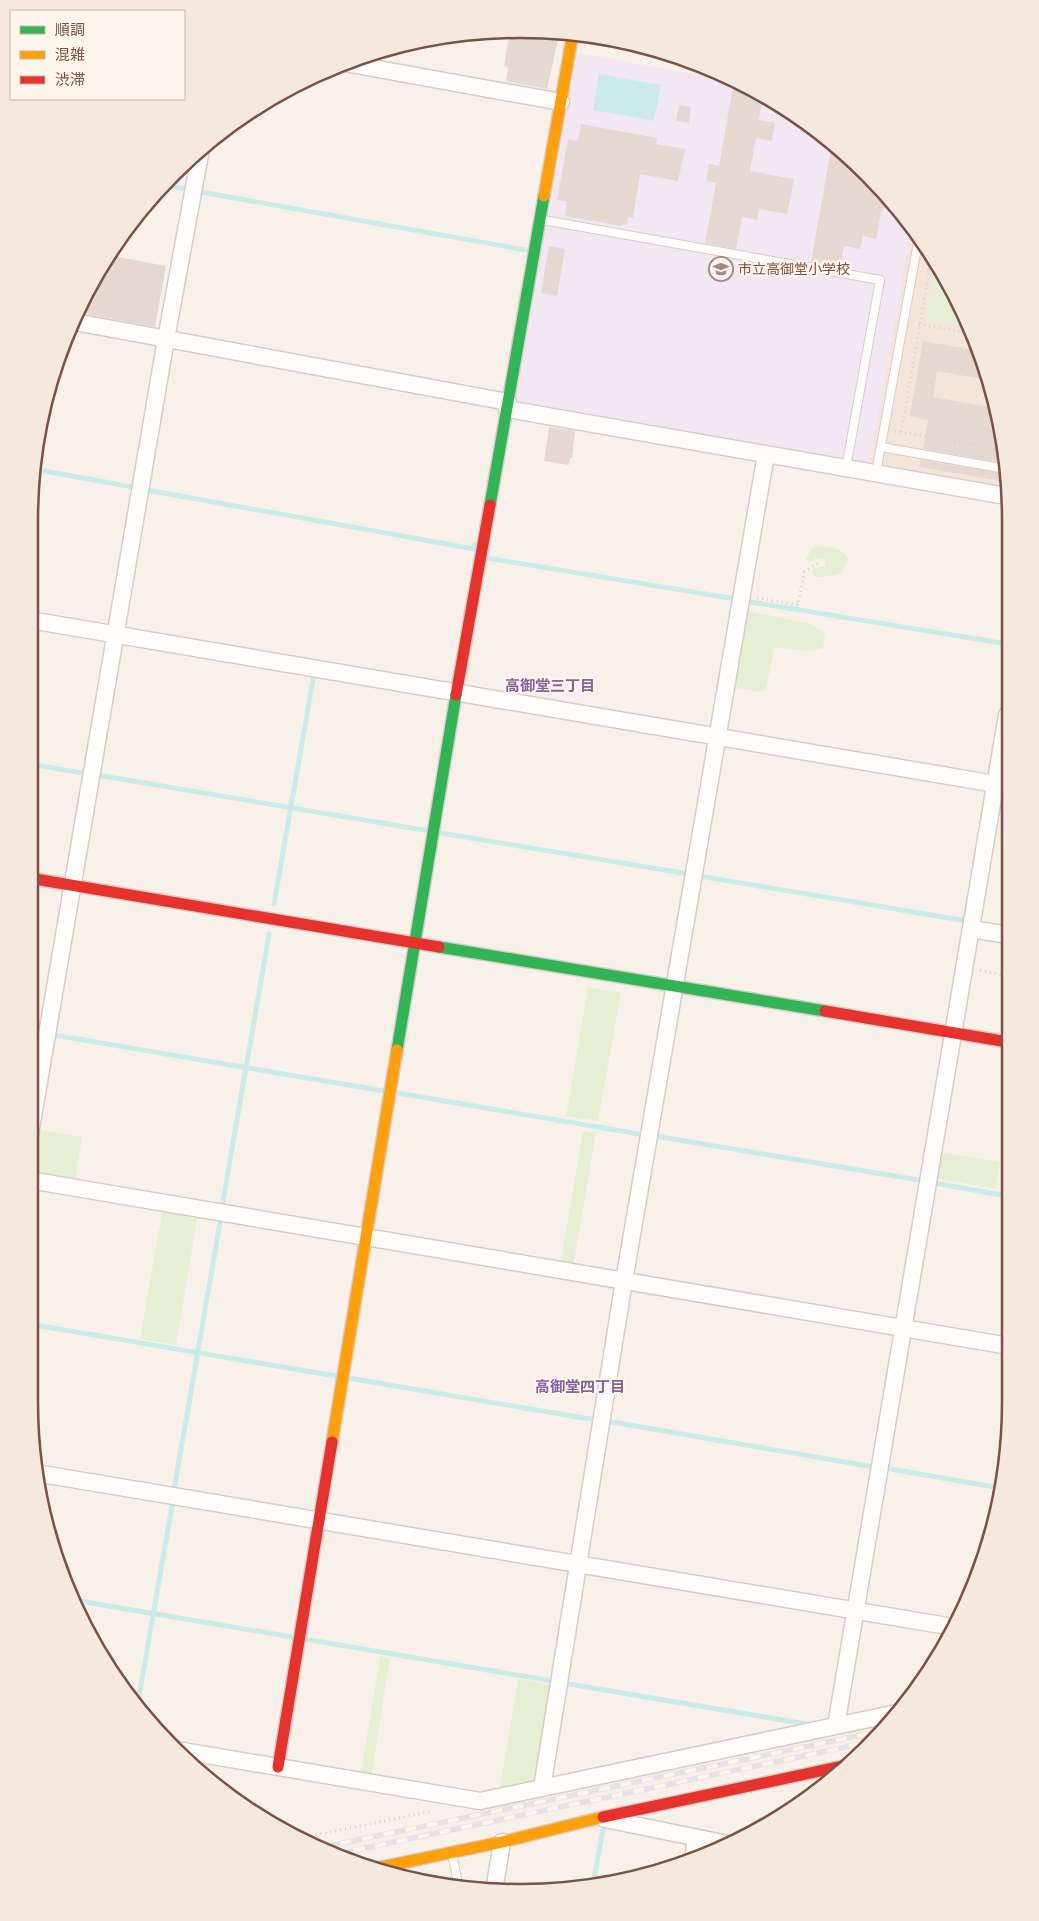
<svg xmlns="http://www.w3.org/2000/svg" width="1039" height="1921" font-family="Signika,'Noto Sans JP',sans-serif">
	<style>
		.residential { fill: #f4e5da }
		.education { fill: #f2e8f3 }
		.green { fill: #e6efd4 }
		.water { fill: #caebe9 }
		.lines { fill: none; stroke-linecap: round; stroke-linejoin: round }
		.stream { stroke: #caebe9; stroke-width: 5 }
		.building { fill: #e5d8d1 }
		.lane-casing { stroke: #d6ccc7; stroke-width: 10 }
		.street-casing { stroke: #d6ccc7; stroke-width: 19 }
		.fast-casing { stroke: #d7ccc6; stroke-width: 14 }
		.slow-casing { stroke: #d7ccc6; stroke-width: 14 }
		.jam-casing { stroke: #d7ccc6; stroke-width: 14 }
		.path { stroke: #dbd0cd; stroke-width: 3; stroke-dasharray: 1 4; stroke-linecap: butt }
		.lane { stroke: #fefdfc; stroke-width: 8 }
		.street { stroke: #fefdfc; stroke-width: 16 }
		.fast { stroke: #30b455; stroke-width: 11 }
		.slow { stroke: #ff9f0a; stroke-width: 11 }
		.jam { stroke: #e5322d; stroke-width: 11 }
		.rail-casing { stroke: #e4e2e5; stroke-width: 5.5 }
		.rail { stroke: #fff5ec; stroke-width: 4; stroke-dasharray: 11; stroke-linecap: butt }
		.labels { text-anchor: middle; stroke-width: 4.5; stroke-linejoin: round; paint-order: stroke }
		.poi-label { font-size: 14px; fill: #795347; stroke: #fff5ec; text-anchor: start }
		.neighbourhood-label { font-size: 15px; font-weight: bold; fill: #82639d; stroke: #fff5ec }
		.rim { fill: none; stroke: #795347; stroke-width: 2.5 }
	</style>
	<rect width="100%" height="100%" fill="#f8f1ea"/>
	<path class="residential" d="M588,34L677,55L688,60L586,41Z
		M911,228L927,247L984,361L1006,456V487L869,463Z"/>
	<path class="education" d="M577,53L735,81L765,94L843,151L911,228L869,467L515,404Z"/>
	<path class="green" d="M936,264L967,327L926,320Z
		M817,546C829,547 842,547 848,559L842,572C833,576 819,580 811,574C813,565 819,569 825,565V560L821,558L808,562L806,560L811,549Z
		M742,610L811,624L825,634L823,648L808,651L775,647L766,688L760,692L729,687Z
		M588,987L621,993L598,1121L566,1116Z
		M37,1129L82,1137L75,1183L35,1177L30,1169Z
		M583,1131L596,1133L573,1267L560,1265Z
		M938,1152L1000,1162L996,1189L934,1178Z
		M163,1207L198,1213L176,1345L140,1339Z
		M380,1656L390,1658L371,1778L360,1776Z
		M518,1679L552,1685L535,1784L499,1792Z"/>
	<path class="water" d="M599,74L661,85L654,121L593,110Z"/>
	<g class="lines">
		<path class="stream" d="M163,185L187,189
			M201,192L525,250
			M33,469L133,487
			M147,490L474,549V545
			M487,558L736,599
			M745,601L1007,644
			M29,764L83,773
			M97,775L429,831
			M440,833L689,874
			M699,876L967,921
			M274,904L314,674
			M29,1031L39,1033
			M54,1035L384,1091
			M397,1093L645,1135
			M655,1136L924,1181
			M934,1183L1008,1196
			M222,1207L269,934
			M29,1324L336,1376
			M348,1378L596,1420
			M606,1421L874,1467
			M885,1468L1000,1488
			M174,1490L221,1217
			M73,1600L292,1637
			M304,1639L552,1681
			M563,1683L812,1725
			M137,1708L173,1500
			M593,1884L603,1830"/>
	</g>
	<path class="building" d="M510,31L560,32L547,89L506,81L508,67L504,66Z
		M734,82L741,84L763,94L759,120L775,123L772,141L756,138L750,171L794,179L787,214L759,209L757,220L742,217L736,249L705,243L716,183L706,181L709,164L719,166Z
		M679,105L691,107L689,123L676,121Z
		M581,124L657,138L656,144L685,149L678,181L640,174L633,218L628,217L627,225L622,224V226L565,216L567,202L557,200L568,139L578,141Z
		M832,143L843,151L896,211L882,208L876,239L863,236L860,249L844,246L840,267L811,262Z
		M549,246L565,249L557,296L541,293Z
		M108,255L166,266L155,327L81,313L84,300L94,274Z
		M923,341L979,351L984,361L988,380L937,371L933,397L995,408L1006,456V463L923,449L928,420L910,416Z
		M549,427L575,431L572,458H570L569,465L544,461Z
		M921,460L1006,474V482L919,467Z"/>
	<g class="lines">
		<defs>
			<path id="lane" d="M543,220L880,280L846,468
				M881,447L1006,469
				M876,473L919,237
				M452,1854L459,1887"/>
			<path id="street" d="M345,63L561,102
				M75,322L508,402
				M507,409L1006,496
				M30,620L1007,786
				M971,929L1008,935
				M29,1140L166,339L201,149
				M29,1180L1009,1346
				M36,1473L953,1627
				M836,1726L1007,715
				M177,1750L480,1801L897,1713
				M542,1788L624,1281L766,454
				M605,1819L728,1844
				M693,1860L696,1838
				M494,1891L502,1842"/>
			<path id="fast" d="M490,505L544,196
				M439,947L825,1011
				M397,1050L456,695"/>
			<path id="slow" d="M544,196L573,33
				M332,1442L397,1050
				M372,1869L502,1842L603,1817"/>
			<path id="jam" d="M456,695L490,505
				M29,878L439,947
				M825,1011L1008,1042
				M278,1767L332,1442
				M603,1817L848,1765"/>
		</defs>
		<use href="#lane" class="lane-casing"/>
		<use href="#street" class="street-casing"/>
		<use href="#fast" class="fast-casing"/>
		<use href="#slow" class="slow-casing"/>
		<use href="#jam" class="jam-casing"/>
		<path class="path" d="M919,324L970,333
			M895,431L1005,450
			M901,432L932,256
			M757,598L798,605L804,572L818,563
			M980,970L1008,976
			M301,1838L433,1811"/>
		<use href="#lane" class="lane"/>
		<use href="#street" class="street"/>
		<use href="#fast" class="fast"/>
		<use href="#slow" class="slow"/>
		<use href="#jam" class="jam"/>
		<defs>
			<path id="rail" d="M319,1848L881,1731
				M332,1855L870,1742"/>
		</defs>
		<use href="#rail" class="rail-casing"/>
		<use href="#rail" class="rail"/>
	</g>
	<defs>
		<symbol id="school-ring" viewBox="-11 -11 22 22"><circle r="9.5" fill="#fff5ec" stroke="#a58a80" stroke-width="1.5"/><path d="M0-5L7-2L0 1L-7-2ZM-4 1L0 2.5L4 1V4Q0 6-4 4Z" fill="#a58a80"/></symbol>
	</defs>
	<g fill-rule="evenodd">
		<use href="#school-ring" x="707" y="255" width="28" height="28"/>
	</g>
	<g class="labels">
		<g class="poi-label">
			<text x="738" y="274">市立高御堂小学校</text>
		</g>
		<g class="neighbourhood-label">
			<text x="550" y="691">高御堂三丁目</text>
			<text x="580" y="1392">高御堂四丁目</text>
		</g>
	</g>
	<path d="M0 0H1039V1921H0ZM520 38H520A482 482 0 0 1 1002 520V1402A482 482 0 0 1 520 1884H520A482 482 0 0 1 38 1402V520A482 482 0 0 1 520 38Z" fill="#f4e8df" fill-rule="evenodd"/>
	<path class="rim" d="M520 38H520A482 482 0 0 1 1002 520V1402A482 482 0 0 1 520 1884H520A482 482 0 0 1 38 1402V520A482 482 0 0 1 520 38Z"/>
	<rect x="10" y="10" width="175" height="90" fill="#fff5ec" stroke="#c9b4aa"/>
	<rect x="20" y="26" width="25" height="8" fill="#30b455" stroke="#c9b4aa"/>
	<text x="55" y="35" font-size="15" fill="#795347">順調</text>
	<rect x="20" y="51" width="25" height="8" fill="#ff9f0a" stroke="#c9b4aa"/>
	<text x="55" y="60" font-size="15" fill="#795347">混雑</text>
	<rect x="20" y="76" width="25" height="8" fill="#e5322d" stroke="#c9b4aa"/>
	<text x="55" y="85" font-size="15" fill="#795347">渋滞</text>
</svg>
